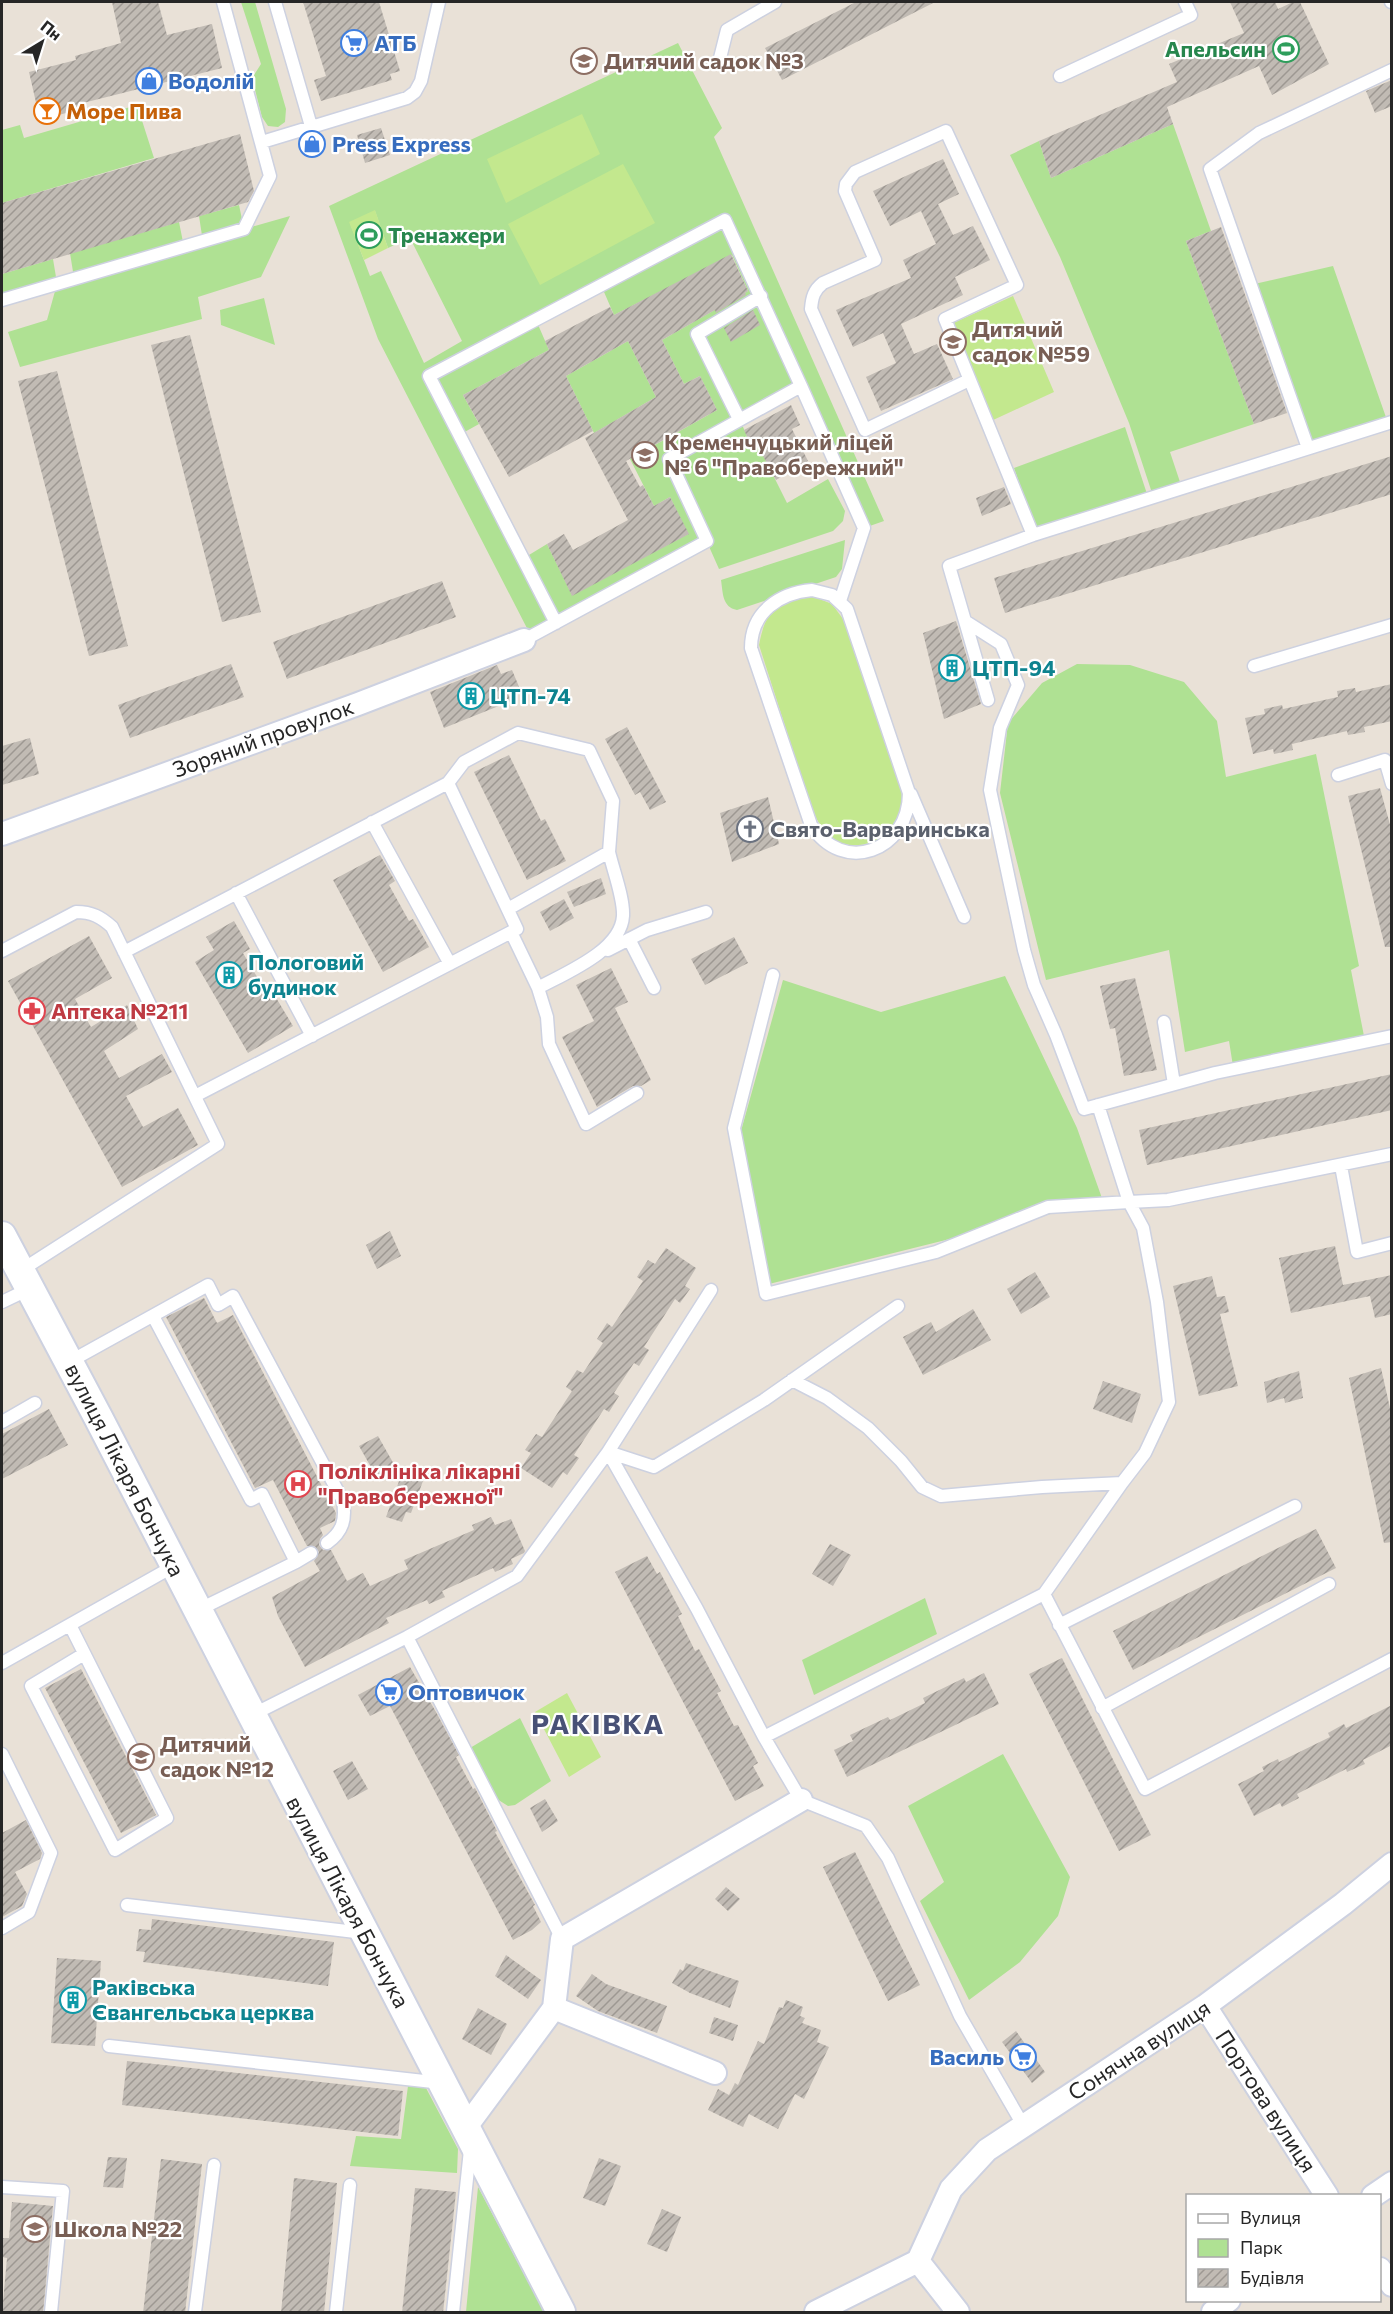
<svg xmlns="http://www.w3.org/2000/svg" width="1393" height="2314" font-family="Commissioner,sans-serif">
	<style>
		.park { fill: #afe193; fill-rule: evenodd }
		.pitch { fill: #c3e88e }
		.building { fill: url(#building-hatch) }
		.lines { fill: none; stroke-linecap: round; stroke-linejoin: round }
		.service-casing { stroke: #cdd1e0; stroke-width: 15 }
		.minor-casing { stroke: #cdd1e0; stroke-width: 26 }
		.tertiary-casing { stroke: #cdd1e0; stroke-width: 32 }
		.service { stroke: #fff; stroke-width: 12 }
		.minor { stroke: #fff; stroke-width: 22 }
		.tertiary { stroke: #fff; stroke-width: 28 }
		.labels { text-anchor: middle; stroke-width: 4.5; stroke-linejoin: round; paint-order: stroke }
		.shop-label { font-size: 22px; font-weight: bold; fill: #366cbe; stroke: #fff; text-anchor: start }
		.leisure-label { font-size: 22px; font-weight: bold; fill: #27864d; stroke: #fff; text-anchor: end }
		.education-label { font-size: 22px; font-weight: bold; fill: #785e54; stroke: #fff; text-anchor: start }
		.food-label { font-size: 22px; font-weight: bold; fill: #c56008; stroke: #fff; text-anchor: start }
		.culture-label { font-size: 22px; font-weight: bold; fill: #0d838f; stroke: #fff; text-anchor: start }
		.street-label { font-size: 22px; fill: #262626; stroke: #fff }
		.worship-label { font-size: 22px; font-weight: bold; fill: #5b616d; stroke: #fff; text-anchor: start }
		.health-label { font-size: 22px; font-weight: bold; fill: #be3a42; stroke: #fff; text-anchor: start }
		.district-label { font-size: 28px; font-weight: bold; letter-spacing: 1.5px; fill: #485176; stroke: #fff }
	</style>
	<defs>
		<pattern id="building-hatch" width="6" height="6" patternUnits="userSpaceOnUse" patternTransform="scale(1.5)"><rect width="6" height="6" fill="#c1bbb4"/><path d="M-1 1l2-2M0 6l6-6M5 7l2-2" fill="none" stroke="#9d9892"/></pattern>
	</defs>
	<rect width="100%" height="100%" fill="#e9e1d7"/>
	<path class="park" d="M241,2H255L286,109L285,122L278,127L268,126L262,117L252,78L261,64Z
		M678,43L722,128L714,137L884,521L864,528L802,386L740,420L753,450L759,447L787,503L828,479L845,511L843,521L833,531L719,569L707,542L531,636L378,339L329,206ZM375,211L388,248L410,238L462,341L424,363L381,271L370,276L350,223ZM732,255L748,291L662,340L684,384L700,376L717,410L630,459L654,506L670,497L688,534L572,595L547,544L524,558L461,434L479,424L463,395L549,350L536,320L601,285L614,315Z
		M137,105L154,158L2,203V130L20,125L24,138Z
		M1173,124L1211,231L1186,241L1254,424L1170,452L1182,488L1153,496L1129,423L1060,257L1010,155L1039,141L1051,178Z
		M239,205L244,229L290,216L261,277L198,297L202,319L20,367L8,332L47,320L57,284L2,300V274L53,259L57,283L74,278L70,253L179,222L184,247L203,242L199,216Z
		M1333,266L1388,423L1308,448L1250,285Z
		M264,298L275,345L221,325L220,310Z
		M628,341L656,397L594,433L566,376Z
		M1125,427L1147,494L1036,530L1014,468Z
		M845,540L842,569L836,577L737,610C722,607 723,593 721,580Z
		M1077,664L1130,665L1184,682L1217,721L1226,777L1316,754L1359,966L1351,970L1364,1036L1233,1066L1229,1041L1185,1052L1169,950L1046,980L1000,793L1008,723L1042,683Z
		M1005,976L1077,1128L1103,1201L769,1284L741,1131L783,980L881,1012Z
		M925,1598L937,1634L814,1695L802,1660Z
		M520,1718L551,1781L515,1805L508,1806L497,1799L470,1748Z
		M1003,1754L1070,1877L1058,1916L1020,1962L969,2000L920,1901L944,1882L908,1806Z
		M408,2086L426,2088L458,2149L457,2173L350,2166L356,2136L401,2139Z
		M478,2187L544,2312H466Z"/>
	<path class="pitch" d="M582,114L600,154L506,203L487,159Z
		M623,164L655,223L540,285L508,224Z
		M375,210L388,248L364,260L349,222Z
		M1013,296L1054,392L991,421L951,324Z
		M812,596L832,604L843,619L900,784C902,795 904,806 900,817C890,843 851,855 829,836C822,829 818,821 813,813L759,645C766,610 775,600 812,596Z
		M567,1693L601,1757L569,1777L535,1712Z"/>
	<path class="building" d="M112,2H158L167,35L212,24L222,68L79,104L81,109L40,120L29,72L76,60L75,56L121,43Z
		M303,2H379L400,71L390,74L392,80L321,101L314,80L326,76Z
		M856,2H935L782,80L765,48Z
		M1230,2H1275L1278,9L1293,2H1300L1329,64L1272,95L1259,66L1167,107L1173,124L1051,178L1039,141L1177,82L1169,64L1244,33Z
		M1392,80V106L1375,113L1366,91Z
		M381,128L390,155L365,163L357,135Z
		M240,134L254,191L248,202L2,274V203Z
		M943,159L959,194L938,204L953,235L973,226L990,260L955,277L963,295L901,324L914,354L937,344L953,379L881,411L866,377L896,363L883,333L853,347L836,310L911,278L903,260L936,244L921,211L890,226L873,191Z
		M1221,227L1287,413L1254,424L1186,241Z
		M731,254L748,291L745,293L746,295L716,313L715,310L662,340L684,384L700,376L717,410L626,461L640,487L643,485L654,506L670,497L689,534L572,596L547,544L564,534L573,550L628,520L585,438L656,397L628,341L566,376L593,431L509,477L463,395L549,350L545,341L610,307L614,315Z
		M753,310L760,325L731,342L724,328Z
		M190,335L261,612L222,622L151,345Z
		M57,371L128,646L89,656L18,381Z
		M791,405L800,425L792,429L808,461L776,480L758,447L753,450L744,430Z
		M1392,456V494L1005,613L994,578Z
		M1004,487L1011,504L982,516L976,498Z
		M442,581L456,617L287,679L273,642Z
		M956,621L981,704L944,719L923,633Z
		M231,664L244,697L130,738L118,705Z
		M497,665L501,674L512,670L520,689L508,693L511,701L444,728L430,692Z
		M1392,684V721L1364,727L1365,732L1348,735L1347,731L1292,744L1293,750L1274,754L1273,749L1253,754L1245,718L1265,714L1264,709L1282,705L1283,709L1338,697L1337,691L1355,688L1356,692Z
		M627,727L666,802L650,810L640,792L635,795L605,739Z
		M30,738L39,774L2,785V746Z
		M509,755L541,821L545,819L566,861L527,880L474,772Z
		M1380,788L1392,832V947H1385L1348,796Z
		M768,797L779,844L732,862L720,813Z
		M380,855L395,881L389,885L409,921L413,919L429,947L383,972L333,880Z
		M601,878L606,894L574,907L567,892Z
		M564,899L574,918L550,931L540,912Z
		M234,921L250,949L243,953L270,999L275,996L293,1026L248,1053L195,962L214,950L206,937Z
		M89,936L112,978L75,999L91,1027L127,1005L138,1029L104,1051L119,1078L162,1054L172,1072L126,1096L143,1127L178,1108L198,1145L122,1187L8,981Z
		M734,937L748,963L705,985L691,959Z
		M611,968L628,1002L615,1008L651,1080L641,1086H633L597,1107L562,1037L594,1021L576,985Z
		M1135,978L1157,1070L1124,1076L1115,1028L1110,1029L1100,986Z
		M1392,1074V1110L1147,1165L1139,1130Z
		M390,1231L401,1256L377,1269L366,1245Z
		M1335,1246L1343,1285L1392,1275V1314L1375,1318L1370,1296L1291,1313L1279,1258Z
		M666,1248L696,1268L685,1286L690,1289L680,1303L675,1299L644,1347L649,1350L639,1366L634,1363L614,1393L619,1396L609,1412L604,1409L574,1455L579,1458L567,1475L563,1472L552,1488L521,1468L531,1453L525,1450L536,1434L542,1437L572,1391L566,1387L577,1370L583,1373L603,1343L597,1339L607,1323L612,1327L643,1281L637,1277L648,1260L655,1264Z
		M1035,1272L1050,1297L1021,1314L1007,1289Z
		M1212,1276L1217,1297L1225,1296L1229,1312L1220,1314L1238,1386L1199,1396L1173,1286Z
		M204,1298L217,1323L233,1315L336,1513L335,1521L320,1528L323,1535L320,1539L319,1545L323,1550H331L347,1581L363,1573L370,1586L408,1569L404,1560L474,1530L472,1525L491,1517L495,1525L511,1519L525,1551L524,1553L511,1559L513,1564L495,1572L493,1568L442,1591L445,1597L429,1604L427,1600L386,1618L389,1623L305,1667L278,1616L272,1597L320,1571L314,1561L319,1552L314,1546H307L273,1480L255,1488L166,1317Z
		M973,1309L991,1340L923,1375L903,1337L931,1322L936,1332Z
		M1381,1368L1392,1417V1542L1384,1543L1349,1378Z
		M1299,1371L1303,1398L1285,1403L1284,1398L1267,1403L1264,1382Z
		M1103,1381L1141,1394L1132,1423L1093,1409Z
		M49,1409L68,1445L2,1479V1434Z
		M378,1436L395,1466L376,1476L359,1446Z
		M402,1473L423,1481L411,1513L406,1512L402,1522L386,1517Z
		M1316,1529L1336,1568L1133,1670L1113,1631Z
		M830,1544L851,1555L833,1586L812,1574Z
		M647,1556L657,1574L660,1572L682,1614L678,1616L695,1651L699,1649L721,1691L717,1693L734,1726L738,1725L758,1763L753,1766L764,1786L735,1801L615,1572Z
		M1062,1658L1151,1835L1119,1851L1029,1674Z
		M410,1667L436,1712L459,1755L456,1757L473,1789L475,1788L497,1831L495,1832L535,1905L533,1906L541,1922L532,1930L513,1940L390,1706L370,1716L358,1695Z
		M81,1669L156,1815L121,1833L45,1688Z
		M984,1673L999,1704L847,1777L834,1750L853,1741L850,1735L888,1717L890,1720L925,1703L923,1698L964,1678L966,1682Z
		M1392,1705V1745L1363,1760L1365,1764L1347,1772L1346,1769L1297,1794L1299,1798L1282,1807L1280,1803L1254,1816L1238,1784L1264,1771L1262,1767L1278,1759L1279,1762L1330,1737L1328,1733L1344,1724L1346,1728Z
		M352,1761L368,1789L348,1800L333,1771Z
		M545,1799L558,1821L542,1832L530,1808Z
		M26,1820L42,1853L40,1859L15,1872L27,1894L22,1906L2,1917V1833Z
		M855,1852L920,1985L888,2001L823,1867Z
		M726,1887L740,1899L728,1911L715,1899Z
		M152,1919L334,1942L328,1986L143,1962L145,1952L136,1951L139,1929L151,1930Z
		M506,1955L541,1980L528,1999L495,1976Z
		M57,1958L101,1961L95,2046L51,2043Z
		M686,1963L739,1981L730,2008L690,1993L672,1983L680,1969L683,1971Z
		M592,1974L606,1984L667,2006L657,2033L598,2011L576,1996Z
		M786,2000L803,2007L800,2016L805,2018L802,2023L821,2030L817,2042L829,2047L804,2099L795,2094L778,2129L749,2114L743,2127L708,2110L718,2089L729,2095L735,2083L738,2085L758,2041L764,2044L779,2007L783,2008Z
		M478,2008L507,2024L491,2055L462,2039Z
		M714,2017L738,2025L733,2041L709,2033Z
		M1016,2031L1045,2072L1032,2083L1002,2042Z
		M127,2061L403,2091L398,2136L122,2105Z
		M108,2157L127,2158L123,2188L103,2187Z
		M599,2158L621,2166L605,2206L583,2198Z
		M161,2159L202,2164L185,2313H143Z
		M294,2178L337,2183L324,2313H281Z
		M415,2188L456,2192L443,2313H402Z
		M12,2202L53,2206L43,2313H2L7,2258L2,2257V2238H9Z
		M662,2209L681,2217L667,2252L647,2244Z"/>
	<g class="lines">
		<defs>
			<path id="service" d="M275,2L311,126
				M1391,2H1392
				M720,58L727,30L775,2
				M1060,76L1191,15L1185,2
				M262,142L407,98L415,92L421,81L439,2
				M2,300L244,229L270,176L223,2
				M969,380L865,430L811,309C812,297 814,290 823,283L875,260L845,191L846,184L855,172L946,131L1017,285L945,319L1033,535
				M801,386L864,528L840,601
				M739,419L697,334L761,296
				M1308,448L1210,169L1259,133L1392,70
				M812,590L832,595L847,609L909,793C909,851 843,876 811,825L751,648C751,612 779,593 812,590Z
				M965,621L1001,644L1018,685L1000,728L990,790L1024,950L1034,985L1056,1035L1084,1109L1215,1073L1392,1036
				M524,640L707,541L669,459L801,386L725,220L429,376L556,623
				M1254,666L1392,625
				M988,700L949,566L1033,535L1392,422
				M1338,775L1385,760L1392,784
				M448,783L464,762L518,733L589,750L613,801L609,852
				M911,794L964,917
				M372,822L450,964
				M236,893L312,1036
				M508,909L609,852C613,870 624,898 623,916C621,951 565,973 538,988L511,932
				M629,939L654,988
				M608,950L647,930L706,912
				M2,951L76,912C92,912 101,917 112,927L218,1144L20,1271
				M124,952L448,783L517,929L195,1096
				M773,975L734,1128L766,1294L936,1252L1048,1207L1129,1202L1143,1228L1157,1302L1169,1402L1145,1453L1122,1483L1042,1487L941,1496L922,1487L901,1461L868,1428L827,1398L792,1380
				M538,988L547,1017L549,1044L586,1124L637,1093
				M1164,1022L1174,1084
				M1098,1105L1129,1202L1168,1200L1392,1154
				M1341,1166L1357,1252L1392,1243
				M711,1290L608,1452L697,1609L764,1737L801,1800L866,1826L888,1858L960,2016L1023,2125
				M2,1302L29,1289
				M153,1316L251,1500L262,1494L296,1562L311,1553
				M69,1362L208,1285L218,1305L233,1296L343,1501C346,1519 343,1532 327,1543
				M2,1422L35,1403
				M1044,1594L1145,1789L1392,1659
				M198,1610L296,1562
				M70,1625L167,1818L115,1850L31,1686L84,1654
				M1059,1625L1295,1506
				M407,1637L562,1939
				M2,1663L174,1566
				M1102,1708L1329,1584
				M252,1715L407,1637L517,1576L608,1452L654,1467L764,1400L898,1306
				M764,1737L1044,1594L1122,1483
				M2,1754L51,1853L29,1912L2,1928
				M127,1905L364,1933
				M109,2046L442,2083
				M2,2187L63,2191L51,2312
				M195,2312L214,2165
				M336,2312L350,2185
				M453,2312L470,2150"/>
			<path id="minor" d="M2,834L358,704L524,640
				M1205,2006L1327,2196
				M554,2008L715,2073
				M466,2127L554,2008L562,1939L801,1800
				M1373,2196L1392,2183
				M918,2261L951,2189L987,2150L1205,2006L1343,1904L1392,1864
				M918,2261L958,2312
				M1380,2269L1392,2285
				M816,2312L918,2261
				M1213,2312L1229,2300"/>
			<path id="tertiary" d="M2,1236L99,1419L561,2312"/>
		</defs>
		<use href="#service" class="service-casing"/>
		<use href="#minor" class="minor-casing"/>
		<use href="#tertiary" class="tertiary-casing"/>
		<use href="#service" class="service"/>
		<use href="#minor" class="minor"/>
		<use href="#tertiary" class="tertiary"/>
	</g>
	<defs>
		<symbol id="supermarket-ring" viewBox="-11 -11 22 22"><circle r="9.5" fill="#fff" stroke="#3f7fe0" stroke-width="1.5"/><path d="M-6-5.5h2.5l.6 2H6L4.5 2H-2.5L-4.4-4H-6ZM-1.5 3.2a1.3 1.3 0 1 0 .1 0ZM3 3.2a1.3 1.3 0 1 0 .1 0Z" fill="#3f7fe0"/></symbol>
		<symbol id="stadium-ring" viewBox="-11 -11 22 22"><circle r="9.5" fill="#fff" stroke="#2e9e5b" stroke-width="1.5"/><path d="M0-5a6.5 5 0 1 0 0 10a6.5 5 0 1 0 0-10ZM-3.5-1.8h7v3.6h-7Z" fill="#2e9e5b"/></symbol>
		<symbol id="school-ring" viewBox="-11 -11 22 22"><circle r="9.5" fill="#fff" stroke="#8d6e63" stroke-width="1.5"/><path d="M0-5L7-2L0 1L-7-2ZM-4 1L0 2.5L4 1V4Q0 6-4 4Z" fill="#8d6e63"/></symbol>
		<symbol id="shop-ring" viewBox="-11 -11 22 22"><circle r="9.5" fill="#fff" stroke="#3f7fe0" stroke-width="1.5"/><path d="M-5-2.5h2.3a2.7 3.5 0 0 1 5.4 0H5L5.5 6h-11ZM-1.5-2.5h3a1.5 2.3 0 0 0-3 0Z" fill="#3f7fe0"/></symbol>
		<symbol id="bar-ring" viewBox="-11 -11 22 22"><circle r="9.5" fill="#fff" stroke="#e8710a" stroke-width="1.5"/><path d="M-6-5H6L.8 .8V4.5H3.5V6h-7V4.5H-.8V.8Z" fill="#e8710a"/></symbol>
		<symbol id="building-ring" viewBox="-11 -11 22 22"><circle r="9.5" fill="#fff" stroke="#0f9aa8" stroke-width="1.5"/><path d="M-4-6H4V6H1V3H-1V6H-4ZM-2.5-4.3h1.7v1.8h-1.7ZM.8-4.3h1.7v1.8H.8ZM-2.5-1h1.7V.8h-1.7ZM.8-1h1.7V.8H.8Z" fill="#0f9aa8"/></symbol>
		<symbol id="church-ring" viewBox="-11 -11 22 22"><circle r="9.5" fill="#fff" stroke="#6b7280" stroke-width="1.5"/><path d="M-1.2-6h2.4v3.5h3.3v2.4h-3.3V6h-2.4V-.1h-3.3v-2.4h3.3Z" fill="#6b7280"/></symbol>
		<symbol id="pharmacy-ring" viewBox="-11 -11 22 22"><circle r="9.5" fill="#fff" stroke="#e0444e" stroke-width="1.5"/><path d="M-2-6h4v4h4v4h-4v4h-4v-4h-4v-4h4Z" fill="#e0444e"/></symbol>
		<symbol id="hospital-ring" viewBox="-11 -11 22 22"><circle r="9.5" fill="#fff" stroke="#e0444e" stroke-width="1.5"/><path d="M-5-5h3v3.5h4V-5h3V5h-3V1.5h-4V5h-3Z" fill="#e0444e"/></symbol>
	</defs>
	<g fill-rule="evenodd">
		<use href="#supermarket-ring" x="339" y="28" width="30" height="30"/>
		<use href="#stadium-ring" x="1271" y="34" width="30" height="30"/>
		<use href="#school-ring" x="569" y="46" width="30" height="30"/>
		<use href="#shop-ring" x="134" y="66" width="30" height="30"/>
		<use href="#bar-ring" x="32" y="96" width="30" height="30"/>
		<use href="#shop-ring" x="297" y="129" width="30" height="30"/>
		<use href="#stadium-ring" x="354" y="220" width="30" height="30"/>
		<use href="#school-ring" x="938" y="327" width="30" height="30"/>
		<use href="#school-ring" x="630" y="440" width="30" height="30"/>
		<use href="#building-ring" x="937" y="653" width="30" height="30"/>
		<use href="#building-ring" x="456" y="681" width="30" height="30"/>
		<use href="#church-ring" x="735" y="814" width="30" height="30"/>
		<use href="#building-ring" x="214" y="960" width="30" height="30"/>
		<use href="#pharmacy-ring" x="17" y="996" width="30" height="30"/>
		<use href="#hospital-ring" x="283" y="1469" width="30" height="30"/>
		<use href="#supermarket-ring" x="374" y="1677" width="30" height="30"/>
		<use href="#school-ring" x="126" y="1742" width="30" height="30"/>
		<use href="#building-ring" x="58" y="1985" width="30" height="30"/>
		<use href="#supermarket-ring" x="1008" y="2042" width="30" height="30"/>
		<use href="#school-ring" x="20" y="2214" width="30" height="30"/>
	</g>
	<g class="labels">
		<g class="shop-label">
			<text x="374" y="51">АТБ</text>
			<text x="168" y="89">Водолій</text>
			<text x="332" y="152">Press Express</text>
			<text x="408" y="1700">Оптовичок</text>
			<text x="1004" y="2065" text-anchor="end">Василь</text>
		</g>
		<g class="leisure-label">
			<text x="1266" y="57">Апельсин</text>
			<text x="388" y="243" text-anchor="start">Тренажери</text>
		</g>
		<g class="education-label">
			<text x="604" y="69">Дитячий садок №3</text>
			<text x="972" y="337">Дитячий<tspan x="972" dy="25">садок №59</tspan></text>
			<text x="664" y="450">Кременчуцький ліцей<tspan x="664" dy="25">№ 6 "Правобережний"</tspan></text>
			<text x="160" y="1752">Дитячий<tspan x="160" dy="25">садок №12</tspan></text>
			<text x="54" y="2237">Школа №22</text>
		</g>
		<g class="food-label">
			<text x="66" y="119">Море Пива</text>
		</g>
		<g class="culture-label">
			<text x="972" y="676">ЦТП-94</text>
			<text x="490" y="704">ЦТП-74</text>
			<text x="248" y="970">Пологовий<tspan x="248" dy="25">будинок</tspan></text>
			<text x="92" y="1995">Раківська<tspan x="92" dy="25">Євангельська церква</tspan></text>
		</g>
		<g class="street-label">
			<text transform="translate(263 738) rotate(-20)" y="8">Зоряний провулок</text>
			<text transform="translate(125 1470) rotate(63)" y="8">вулиця Лікаря Бончука</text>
			<text transform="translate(348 1902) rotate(62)" y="8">вулиця Лікаря Бончука</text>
			<text transform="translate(1139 2050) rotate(-33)" y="8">Сонячна вулиця</text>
			<text transform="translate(1266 2101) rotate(57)" y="8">Портова вулиця</text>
		</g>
		<g class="worship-label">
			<text x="770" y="837">Свято-Варваринська</text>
		</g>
		<g class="health-label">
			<text x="51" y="1019">Аптека №211</text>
			<text x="318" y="1479">Поліклініка лікарні<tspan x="318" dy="25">"Правобережної"</tspan></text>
		</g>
		<g class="district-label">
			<text x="598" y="1734">РАКІВКА</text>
		</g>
	</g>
	<rect width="1393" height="2314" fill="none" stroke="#262626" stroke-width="6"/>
	<rect x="1186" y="2194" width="195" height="108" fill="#ffffff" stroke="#a8a8a8" stroke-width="1.5"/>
	<rect x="1198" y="2214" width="30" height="9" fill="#ffffff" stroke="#a8a8a8" stroke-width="1.5"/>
	<text x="1240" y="2224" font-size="18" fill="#262626">Вулиця</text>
	<rect x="1198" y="2239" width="30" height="18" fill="#afe193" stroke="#a8a8a8" stroke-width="1.5"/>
	<text x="1240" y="2254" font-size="18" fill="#262626">Парк</text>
	<rect x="1198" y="2269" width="30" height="18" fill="url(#building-hatch)" stroke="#a8a8a8" stroke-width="1.5"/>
	<text x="1240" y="2284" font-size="18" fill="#262626">Будівля</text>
	<g transform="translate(42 42) rotate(38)" stroke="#ffffff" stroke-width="4.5" paint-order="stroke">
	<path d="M0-4.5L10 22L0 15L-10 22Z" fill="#262626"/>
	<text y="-9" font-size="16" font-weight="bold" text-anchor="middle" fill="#262626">Пн</text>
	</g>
</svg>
